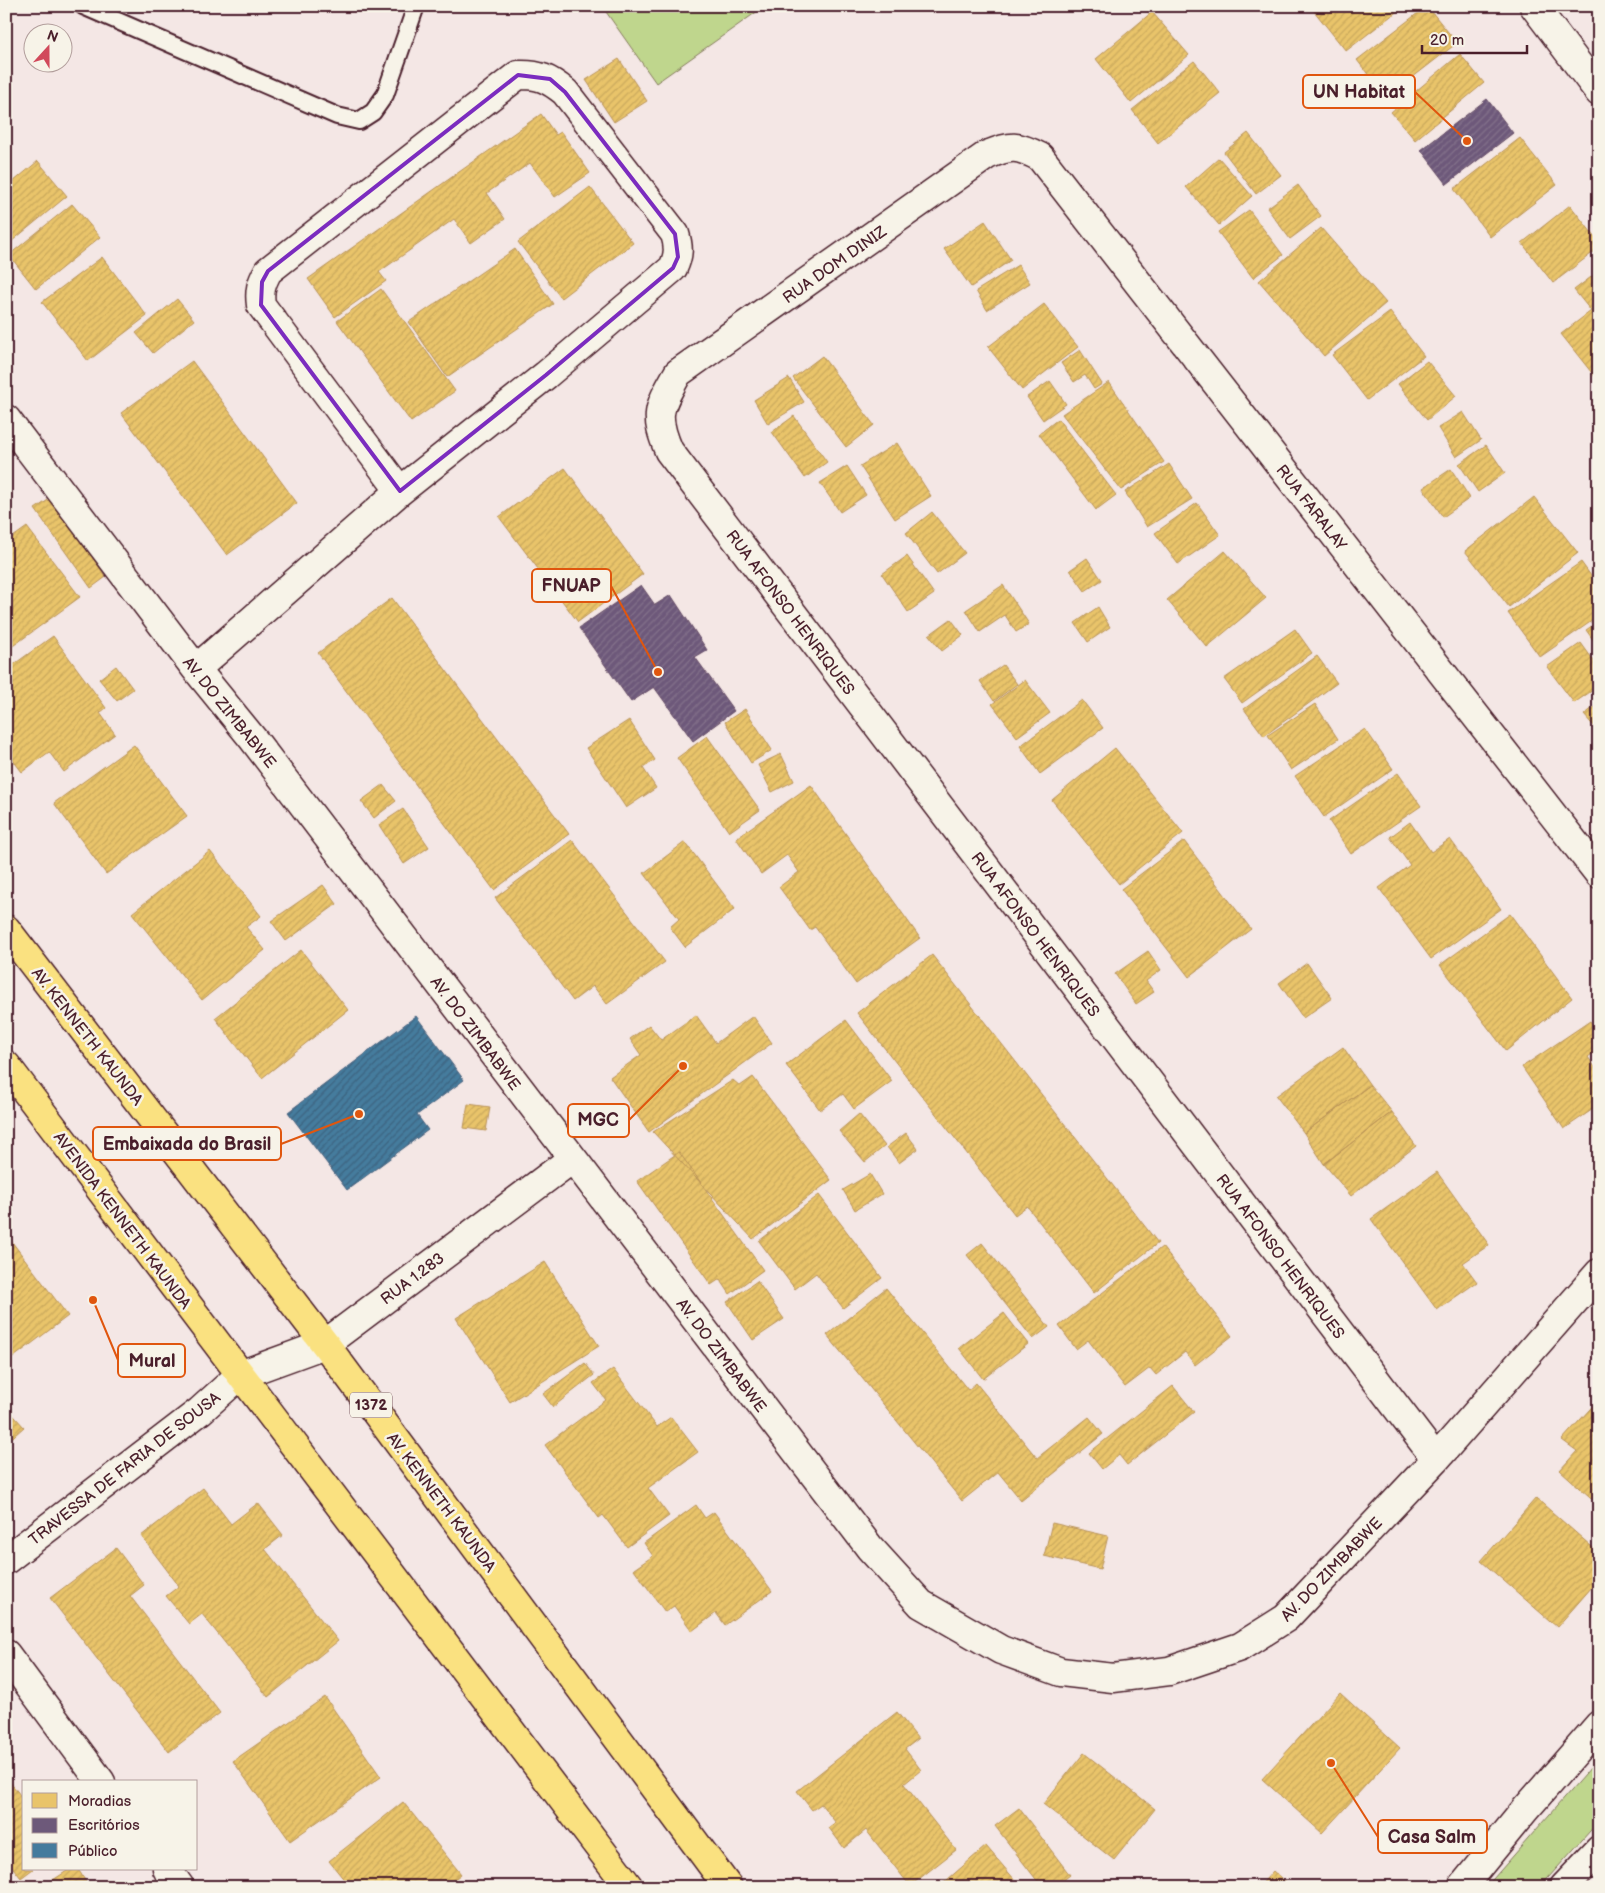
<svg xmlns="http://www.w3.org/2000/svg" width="1605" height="1893" font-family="'Balsamiq Sans',sans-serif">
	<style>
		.garden { fill: #bfd68d; stroke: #847a5c }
		.homes { fill: url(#homes-hatch); stroke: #b99257 }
		.offices { fill: url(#offices-hatch); stroke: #624862 }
		.public { fill: url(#public-hatch); stroke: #465f7b }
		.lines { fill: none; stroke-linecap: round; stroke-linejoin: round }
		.lane-casing { stroke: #4a1f2b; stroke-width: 20 }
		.street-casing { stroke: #4a1f2b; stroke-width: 31 }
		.secondary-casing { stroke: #4a1f2b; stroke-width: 31 }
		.primary-casing { stroke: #4a1f2b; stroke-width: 31 }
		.lane { stroke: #f7f3e8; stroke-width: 16 }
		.street { stroke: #f7f3e8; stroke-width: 28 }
		.secondary { stroke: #f7f3e8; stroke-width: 28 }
		.primary { stroke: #fae180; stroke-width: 28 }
		.marked { fill: none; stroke: #7b2cbf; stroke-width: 4; stroke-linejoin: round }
		.labels { text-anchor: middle; stroke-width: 5; stroke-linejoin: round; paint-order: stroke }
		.shield { fill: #f7f3e8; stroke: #7e5f64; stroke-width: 1 }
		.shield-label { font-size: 15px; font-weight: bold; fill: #4a1f2b }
		.street-label { font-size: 16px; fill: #4a1f2b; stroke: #f7f3e8 }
		.leader { fill: none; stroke: #e0560e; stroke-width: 2 }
		.callout-dot { fill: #e0560e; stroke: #f7f3e8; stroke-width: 2 }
		.callout { fill: #f7f3e8; stroke: #e0560e; stroke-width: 2 }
		.callout-label { font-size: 18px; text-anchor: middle; font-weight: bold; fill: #4a1f2b }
	</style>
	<defs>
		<pattern id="homes-hatch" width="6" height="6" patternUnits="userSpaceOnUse" patternTransform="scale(1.25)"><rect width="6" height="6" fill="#e9c46a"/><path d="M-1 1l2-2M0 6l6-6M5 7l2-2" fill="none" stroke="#c9a85c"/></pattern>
		<pattern id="offices-hatch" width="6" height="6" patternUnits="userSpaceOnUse" patternTransform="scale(1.25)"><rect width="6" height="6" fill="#6d597a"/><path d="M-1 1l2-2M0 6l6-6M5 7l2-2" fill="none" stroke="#84728b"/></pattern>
		<pattern id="public-hatch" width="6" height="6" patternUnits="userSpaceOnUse" patternTransform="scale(1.25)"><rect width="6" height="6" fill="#457b9d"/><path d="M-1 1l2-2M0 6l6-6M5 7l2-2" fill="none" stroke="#3c6480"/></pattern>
	</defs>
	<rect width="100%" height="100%" fill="#f4e7e5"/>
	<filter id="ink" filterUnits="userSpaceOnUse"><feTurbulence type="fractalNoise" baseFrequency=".02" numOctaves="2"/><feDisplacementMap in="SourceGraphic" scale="10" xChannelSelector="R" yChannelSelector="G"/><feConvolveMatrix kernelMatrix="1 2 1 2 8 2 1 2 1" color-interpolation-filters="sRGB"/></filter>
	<g filter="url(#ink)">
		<path class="garden" d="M608,6H765L656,83L604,9Z
			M1599,1758V1821L1540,1887H1486Z"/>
		<path class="homes" d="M1310,6H1404L1346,51Z
			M1427,6L1457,43L1386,98L1357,60Z
			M1152,12L1189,55L1131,103L1096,59Z
			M1460,54L1484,83L1415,140L1391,112Z
			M619,59L647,101L614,122L586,80Z
			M1194,61L1220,93L1158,143L1132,110Z
			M541,114L556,135L561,132L590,173L555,197L530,163L487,193L505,219L471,243L454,219L379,272L386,281L335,317L308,279Z
			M1248,133L1281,175L1256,194L1224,152Z
			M1520,138L1557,185L1490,237L1454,189Z
			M1219,158L1252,196L1219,225L1186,187Z
			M38,161L67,196L6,246V174L13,182Z
			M1298,185L1321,216L1290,239L1267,208Z
			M590,187L633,243L561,298L518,242Z
			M72,204L100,237L36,289L9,255Z
			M1570,205L1599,242V248L1553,283L1522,243Z
			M1249,210L1283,255L1253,278L1218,232Z
			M985,221L1011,260L971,287L944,249Z
			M1321,228L1386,303L1324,356L1259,281Z
			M515,249L553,304L447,377L409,322Z
			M102,257L147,316L88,361L42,302Z
			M1018,265L1030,283L987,310L976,291Z
			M1599,271V382L1561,334L1591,311L1574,290Z
			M381,289L455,391L411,422L337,321Z
			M177,299L194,320L153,353L136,333Z
			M1044,304L1078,347L1022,390L988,347Z
			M1390,312L1424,356L1367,400L1332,355Z
			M1080,350L1102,384L1094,389L1085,375L1074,382L1061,363Z
			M822,356L874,425L846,447L793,378Z
			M192,361L297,503L227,555L121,413Z
			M1427,361L1456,396L1427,420L1398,384Z
			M789,378L804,402L768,424L754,400Z
			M1050,381L1066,404L1043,420L1027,397Z
			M1109,382L1164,462L1121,490L1062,414Z
			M1463,412L1481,440L1456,457L1438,428Z
			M794,416L827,462L805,478L772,432Z
			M1058,419L1116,495L1096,510L1039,434Z
			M897,443L931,496L895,519L860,466Z
			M1486,445L1505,473L1478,492L1459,464Z
			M1169,464L1192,499L1147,527L1125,492Z
			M847,466L866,495L840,512L820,483Z
			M565,468L643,574L578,622L499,517Z
			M1451,469L1470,498L1443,517L1423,488Z
			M1534,497L1578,553L1509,607L1465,551Z
			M51,498L106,577L91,588L35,509Z
			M1197,503L1220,535L1178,564L1155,533Z
			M932,512L965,553L937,574L906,533Z
			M27,527L80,597L6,651V542Z
			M1225,551L1266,598L1207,647L1167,600Z
			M907,556L934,594L908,612L882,574Z
			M1087,558L1102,580L1085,591L1070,570Z
			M1581,562L1599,587V616L1540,657L1508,613Z
			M1003,585L1029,624L1016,632L1005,615L980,632L966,610Z
			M392,598L569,834L494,890L318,653Z
			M1098,607L1110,627L1088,642L1075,623Z
			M951,619L963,635L942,651L929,635Z
			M1599,621V648L1586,630Z
			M1295,629L1312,653L1242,703L1224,679Z
			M53,636L106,708L100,713L115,734L64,772L49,752L22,772L6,751V670Z
			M1581,643L1599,668V686L1574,703L1547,667Z
			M1317,656L1337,683L1264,736L1244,709Z
			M1003,665L1017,684L994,701L980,681Z
			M116,666L133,689L117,701L99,679Z
			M1025,680L1050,713L1017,737L992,704Z
			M1082,700L1103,728L1040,774L1020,746Z
			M1599,703V732L1584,715Z
			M1315,704L1338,739L1291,770L1268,735Z
			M745,709L772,750L751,763L725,722Z
			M629,720L655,760L643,768L656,788L626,808L586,748Z
			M1365,729L1393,769L1324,817L1295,776Z
			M707,736L760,810L729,832L677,758Z
			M134,745L187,816L106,874L54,803Z
			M1115,748L1183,833L1119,884L1052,800Z
			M781,754L794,781L772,792L758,765Z
			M1398,773L1421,806L1351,854L1329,821Z
			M383,785L396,801L374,818L361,801Z
			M811,785L920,938L856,984L815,927L810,930L779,887L799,872L787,855L761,874L736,838Z
			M403,809L429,847L404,864L379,825Z
			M1410,822L1431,852L1450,839L1501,909L1431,959L1379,888L1410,865L1390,837Z
			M572,840L665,962L607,1004L593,986L573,1001L495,898Z
			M1184,841L1251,929L1189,977L1121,889Z
			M685,842L735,909L685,947L670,927L679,919L644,873Z
			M210,851L261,916L246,927L265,950L202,1000L132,913Z
			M323,885L337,904L286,941L271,921Z
			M1510,914L1572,998L1506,1051L1440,965Z
			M301,950L348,1010L262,1078L215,1018Z
			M1148,951L1161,970L1146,981L1154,992L1136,1004L1115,974Z
			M932,955L1158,1243L1094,1293L1027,1206L1015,1215L857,1013Z
			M1307,963L1332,998L1303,1018L1279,983Z
			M696,1015L716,1043L753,1016L772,1043L649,1132L610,1077L641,1055L630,1039L649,1025L661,1040Z
			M846,1020L892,1081L854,1109L843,1094L820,1110L786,1065Z
			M1590,1021L1599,1033V1049L1588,1057L1599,1073V1105L1564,1129L1522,1067Z
			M1343,1047L1370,1085L1304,1133L1276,1096Z
			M753,1077L831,1180L753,1239L653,1132L733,1080L740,1086Z
			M1370,1085L1392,1112L1324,1164L1304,1133Z
			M468,1104L490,1107L486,1131L464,1128Z
			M1392,1112L1416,1146L1351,1196L1324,1164Z
			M859,1114L885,1146L865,1162L839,1131Z
			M906,1133L918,1149L899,1163L887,1147Z
			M679,1152L763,1270L730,1294L720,1279L711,1285L637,1181Z
			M1437,1172L1489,1245L1463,1263L1477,1282L1437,1310L1371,1219Z
			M870,1174L882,1194L855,1210L843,1190Z
			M819,1195L882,1278L843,1308L816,1273L795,1289L759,1241Z
			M6,1234L68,1316L10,1360L6,1356Z
			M982,1243L1049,1327L1033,1339L967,1255Z
			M1162,1247L1232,1336L1195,1365L1185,1352L1156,1375L1150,1368L1125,1387L1088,1340L1076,1349L1059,1326Z
			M545,1262L599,1346L510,1402L456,1318Z
			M757,1281L784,1319L753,1340L727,1302Z
			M886,1288L968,1390L976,1383L1037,1458L1089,1417L1103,1434L1021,1500L998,1472L962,1501L827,1335Z
			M1004,1313L1028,1344L983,1379L959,1348Z
			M585,1363L594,1375L553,1407L543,1394Z
			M613,1369L657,1427L671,1417L698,1452L648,1488L669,1516L627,1547L603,1515L599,1518L545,1445L606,1400L593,1383Z
			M1173,1386L1194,1412L1127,1465L1119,1455L1102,1469L1089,1453Z
			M1599,1399V1505L1560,1470L1577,1451L1562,1440Z
			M6,1407L24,1427L6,1443Z
			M203,1488L231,1524L258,1503L283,1535L265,1549L338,1641L268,1697L202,1614L189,1624L166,1596L179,1586L141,1536Z
			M1536,1498L1599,1553V1579L1557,1627L1481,1561Z
			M696,1505L705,1518L714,1512L772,1591L725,1625L716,1613L692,1631L674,1606L665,1612L634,1569L653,1556L644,1543Z
			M1052,1523L1108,1536L1100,1569L1044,1556Z
			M116,1548L144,1585L130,1596L220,1713L169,1752L50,1598Z
			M1340,1693L1400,1748L1322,1833L1262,1779Z
			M325,1697L381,1777L290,1841L233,1761Z
			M897,1712L918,1739L905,1749L921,1770L904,1784L956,1850L910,1886L866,1830L844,1848L829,1828L836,1823L821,1804L812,1810L797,1791Z
			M1084,1753L1155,1809L1114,1860L1043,1804Z
			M6,1777L24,1800V1869H33L21,1878L6,1859Z
			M403,1802L461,1874L445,1887H350L329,1861Z
			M1019,1808L1070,1875L1055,1887H1042L995,1826Z
			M986,1846L1021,1887H939Z
			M70,1869H78L89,1887H42Z
			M1273,1871L1291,1887H1259Z"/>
		<path class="offices" d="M1487,99L1513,133L1447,184L1421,150Z
			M641,585L655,605L671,595L707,650L695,657L734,711L693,741L654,687L631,702L579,628Z"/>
		<path class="public" d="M416,1016L464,1080L417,1115L428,1130L347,1190L288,1112Z"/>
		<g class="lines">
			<defs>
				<path id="lane" d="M83,6L337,116L359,121L373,112L385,95L416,6"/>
				<path id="street" d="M1534,6L1599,92
					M6,419L196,669L253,739L870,1548L921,1604L1001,1650L1061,1672L1113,1678L1169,1671L1240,1647L1286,1618L1436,1459L1599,1273
					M196,669L400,491L546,375L673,268C679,255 679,247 675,234L565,92C549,79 539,74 518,75L268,271C261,284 259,291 261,305L400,491
					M1436,1459L669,451C653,414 659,407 678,373L987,155C1011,145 1017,145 1040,157L1599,874
					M6,1560L200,1411L240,1375L325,1344L572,1159
					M6,1654L101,1782
					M167,1869L180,1887"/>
				<path id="secondary" d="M1462,1887L1524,1811L1599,1725
					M1564,1887L1599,1850"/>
				<path id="primary" d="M6,929L325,1344L728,1887
					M6,1065L629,1887"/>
			</defs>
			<use href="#lane" class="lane-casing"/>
			<use href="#street" class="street-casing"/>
			<use href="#secondary" class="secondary-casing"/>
			<use href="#primary" class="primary-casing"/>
			<use href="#lane" class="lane"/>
			<use href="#street" class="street"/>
			<use href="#secondary" class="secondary"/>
			<use href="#primary" class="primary"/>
		</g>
	</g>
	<path class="marked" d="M518,75L550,79L565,92L675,234L678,257L673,268L546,375L400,491L261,305L262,282L268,271Z"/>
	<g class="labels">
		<rect class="shield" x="350" y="1392.5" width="42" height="25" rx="4"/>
		<g class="shield-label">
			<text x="371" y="1410">1372</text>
		</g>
		<g class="street-label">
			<text transform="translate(834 264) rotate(-35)" y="6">RUA DOM DINIZ</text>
			<text transform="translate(1312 507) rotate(52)" y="6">RUA FARALAY</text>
			<text transform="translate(791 612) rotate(53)" y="6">RUA AFONSO HENRIQUES</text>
			<text transform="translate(230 712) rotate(51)" y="6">AV. DO ZIMBABWE</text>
			<text transform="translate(1036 934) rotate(53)" y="6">RUA AFONSO HENRIQUES</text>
			<text transform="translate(476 1033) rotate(53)" y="6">AV. DO ZIMBABWE</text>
			<text transform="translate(88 1036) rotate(52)" y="6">AV. KENNETH KAUNDA</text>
			<text transform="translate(123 1220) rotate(53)" y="6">AVENIDA KENNETH KAUNDA</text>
			<text transform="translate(1281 1256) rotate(53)" y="6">RUA AFONSO HENRIQUES</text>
			<text transform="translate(412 1278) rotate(-37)" y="6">RUA 1.283</text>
			<text transform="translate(722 1355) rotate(53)" y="6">AV. DO ZIMBABWE</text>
			<text transform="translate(124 1468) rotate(-38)" y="6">TRAVESSA DE FARIA DE SOUSA</text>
			<text transform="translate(442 1502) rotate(53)" y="6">AV. KENNETH KAUNDA</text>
			<text transform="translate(1331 1569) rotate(-46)" y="6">AV. DO ZIMBABWE</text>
		</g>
	</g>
	<path class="leader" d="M1467 141L1415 92M658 672L611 586M683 1066L629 1120M359 1114L281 1144M93 1300L118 1360M1331 1763L1378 1837"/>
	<g class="callout-dot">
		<circle cx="1467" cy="141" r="5"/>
		<circle cx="658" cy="672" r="5"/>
		<circle cx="683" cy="1066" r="5"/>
		<circle cx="359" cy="1114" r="5"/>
		<circle cx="93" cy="1300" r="5"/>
		<circle cx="1331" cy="1763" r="5"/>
	</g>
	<g class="callout">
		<rect x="1303" y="75" width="112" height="33" rx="5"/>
		<rect x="532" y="569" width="79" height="33" rx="5"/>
		<rect x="568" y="1104" width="61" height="33" rx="5"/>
		<rect x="93" y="1127" width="188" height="33" rx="5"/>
		<rect x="118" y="1344" width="67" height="33" rx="5"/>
		<rect x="1378" y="1820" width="109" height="33" rx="5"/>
	</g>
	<g class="callout-label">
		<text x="1359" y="98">UN Habitat</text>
		<text x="571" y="592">FNUAP</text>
		<text x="598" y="1126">MGC</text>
		<text x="187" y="1150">Embaixada do Brasil</text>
		<text x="152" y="1367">Mural</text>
		<text x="1432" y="1843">Casa Salm</text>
	</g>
	<rect width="1605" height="1893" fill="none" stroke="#f7f3e8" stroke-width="25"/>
	<rect x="12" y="12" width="1580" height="1868" fill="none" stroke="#4a1f2b" stroke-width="2" filter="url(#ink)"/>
	<rect x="22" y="1780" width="175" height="90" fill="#f7f3e8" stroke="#b29e9c"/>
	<rect x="32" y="1793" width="25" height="15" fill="#e9c46a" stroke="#b29e9c"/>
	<text x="68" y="1806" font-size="15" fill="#4a1f2b">Moradias</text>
	<rect x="32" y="1818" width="25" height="15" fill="#6d597a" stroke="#b29e9c"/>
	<text x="68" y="1830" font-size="15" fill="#4a1f2b">Escritórios</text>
	<rect x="32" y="1843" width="25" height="15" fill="#457b9d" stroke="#b29e9c"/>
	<text x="68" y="1856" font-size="15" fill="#4a1f2b">Público</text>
	<g transform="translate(48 48) rotate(21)"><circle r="24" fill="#f7f3e8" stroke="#b29e9c"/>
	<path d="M0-4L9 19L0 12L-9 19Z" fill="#d1495b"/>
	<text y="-8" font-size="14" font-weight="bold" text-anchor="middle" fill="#4a1f2b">N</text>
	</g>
	<path d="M1422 45v8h105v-8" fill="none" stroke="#4a1f2b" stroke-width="2.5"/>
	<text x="1430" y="45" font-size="15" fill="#4a1f2b" stroke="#f7f3e8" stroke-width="4" paint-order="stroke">20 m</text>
</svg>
